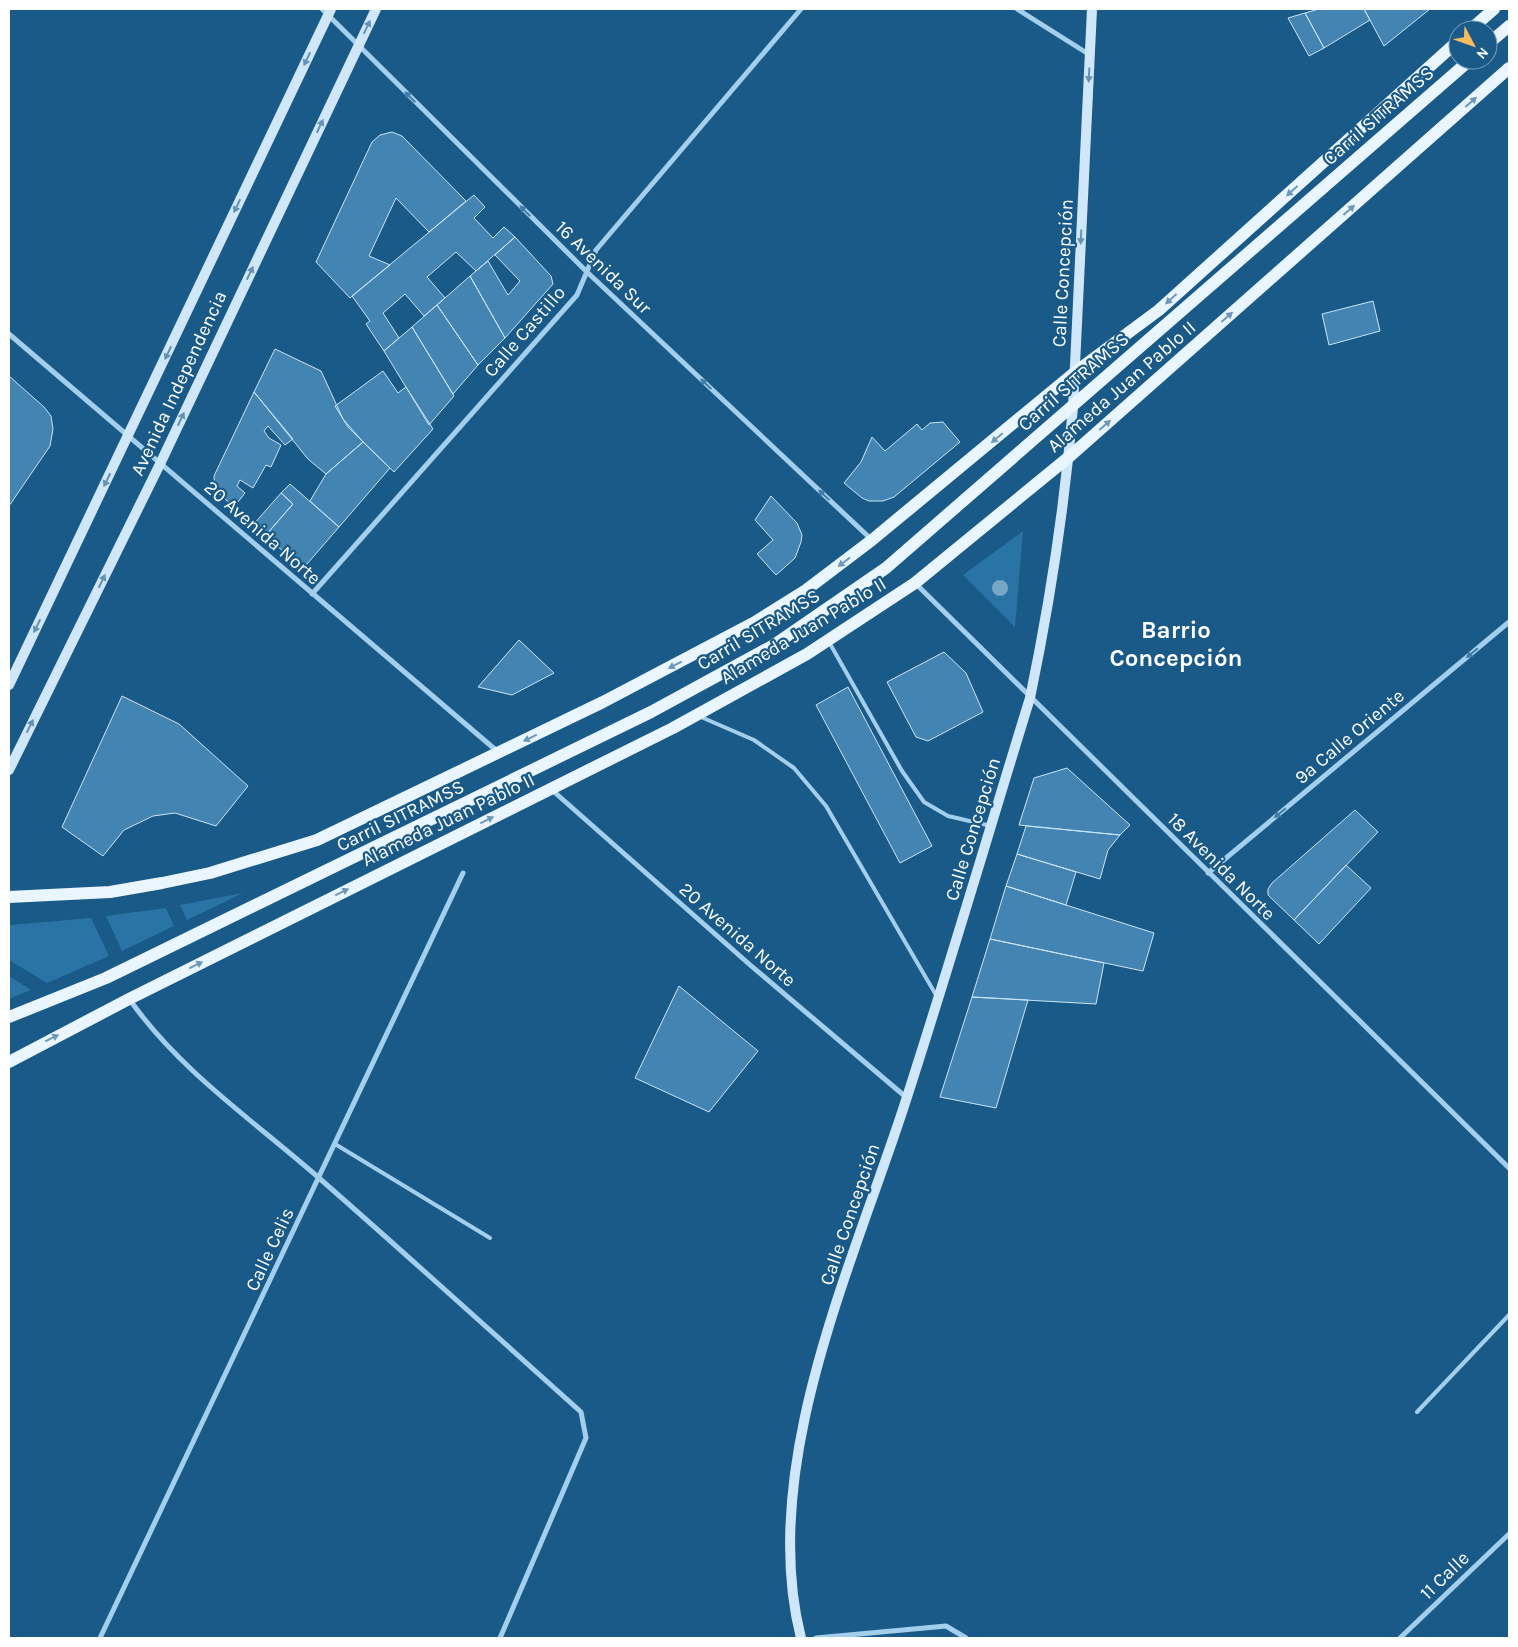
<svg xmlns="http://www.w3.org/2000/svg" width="1518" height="1647" font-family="Karla,sans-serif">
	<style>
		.green { fill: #2a73a5 }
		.building { fill: #4384b2; stroke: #c9e5f9 }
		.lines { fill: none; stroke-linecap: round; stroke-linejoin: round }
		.lane { stroke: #a3cfed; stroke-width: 4 }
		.street { stroke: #a3cfed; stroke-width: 5 }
		.secondary { stroke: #d0e7f9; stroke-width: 10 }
		.primary { stroke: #e9f5ff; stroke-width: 12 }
		.tree { fill: #7aa6c7 }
		.oneway { fill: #6392b6 }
		.oneway2 { fill: #437da7 }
		.oneway3 { fill: #6d98b8 }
		.labels { text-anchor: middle; stroke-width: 4.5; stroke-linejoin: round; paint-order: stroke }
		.street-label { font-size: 19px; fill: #fff; stroke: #1a5a89 }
		.district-label { font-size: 24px; font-weight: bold; fill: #fff; stroke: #1a5a89 }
	</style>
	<rect width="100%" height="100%" fill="#1a5a89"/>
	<path class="green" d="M1023,531L1015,627L963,575Z
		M243,893L187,920L180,905Z
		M166,908L174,926L122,951L106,916Z
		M91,918L109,956L47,983L9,960L10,925Z
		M9,976L31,990L9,999Z"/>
	<path class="building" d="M1319,9H1364L1370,20L1324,48L1305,13Z
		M1364,9H1430L1384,46Z
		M1305,13L1324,48L1309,56L1288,18Z
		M392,132L402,136L466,201L429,232L396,198L369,256L390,265L350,298L316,262L372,142L380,135Z
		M474,195L485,207L474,218L493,238L504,227L515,237L476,271L456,252L427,277L445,298L424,316L405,294L383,313L399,338L384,351L366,324L370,321L352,296Z
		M515,237L551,276L553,284L505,338L470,276L488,261L508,295L520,281L495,255Z
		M470,276L505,338L478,365L437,305Z
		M1373,301L1380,331L1329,345L1322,314Z
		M437,305L478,365L453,394L412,327Z
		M412,327L454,396L429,425L384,351Z
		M275,349L321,371L343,419L363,442L326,474L308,459L254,392Z
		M383,371L398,393L406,387L433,429L394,472L348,427L335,406Z
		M9,376L44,407L51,416L53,429L50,446L9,506Z
		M254,392L293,439L285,445L268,426L264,431L269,438L281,445L271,467L266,465L253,488L240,480L237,486L245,493L234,507L215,490L214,476Z
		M943,422L960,442L894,497L883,501H869L862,498L844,483L861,462L872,437L885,451L917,424L922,430L930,423Z
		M363,442L390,468L339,527L310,501L326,474Z
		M290,484L339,527L307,564L300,565L265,536L293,504L281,493Z
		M281,493L293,504L265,536L253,525Z
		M771,496L797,523L802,535L801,542L795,558L776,575L757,554L773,540L755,520Z
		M519,640L554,673L512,695L478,687Z
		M944,652L966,673L983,712L928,741L916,737L887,682Z
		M848,687L932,846L900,863L816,705Z
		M122,696L179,724L248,786L216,826L175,813L153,816L124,830L103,856L62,827Z
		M1067,768L1130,825L1120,835L1019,825L1034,778Z
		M1355,810L1378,832L1294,920L1268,895V889L1272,883Z
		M1026,826L1120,835L1108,850L1100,879L1017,854Z
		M1017,854L1076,872L1066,905L1006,886Z
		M1346,865L1371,888L1319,944L1294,920Z
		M1006,886L1154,933L1143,971L990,939Z
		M990,939L1104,963L1096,1004L972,997Z
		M679,986L758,1051L709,1112L635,1078Z
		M972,997L1028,1000L996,1108L940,1097Z"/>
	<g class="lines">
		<path class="lane" d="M829,642L902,771L924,802L948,816L991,826
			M701,717L754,740L794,768L826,806L936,995
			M335,1144L490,1238
			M1417,1412L1509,1315"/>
		<path class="street" d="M322,9L587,272L872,540
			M1017,9L1090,55
			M9,334L497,751
			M915,583L1509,1168
			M312,594L577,295L596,250L801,9
			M552,790L749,964L907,1098
			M1208,873L1509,622
			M130,1000C180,1071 254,1121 319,1178C407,1255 494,1334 581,1412L586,1438L500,1638
			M100,1638L463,873
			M816,1638L946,1626L966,1638
			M1400,1638L1509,1534"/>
		<path class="secondary" d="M9,685L331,9
			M9,770L160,464L376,9
			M801,1638C757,1465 855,1260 907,1097C950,964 989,831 1030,698C1050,602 1065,504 1073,407L1092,9"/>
		<path class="primary" d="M1470,30L1494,9
			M1488,44L1509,26
			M9,897L110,892L162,883L210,873L317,840L603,702L755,622L806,590L872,540L1074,373L1159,310L1458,41
			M9,1017L106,978L651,712L774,645L886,568L1470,60
			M9,1062L129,999L673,728L807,654L915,583L1069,457L1509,68"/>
	</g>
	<circle class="tree" cx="1000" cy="588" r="8"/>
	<defs><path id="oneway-solid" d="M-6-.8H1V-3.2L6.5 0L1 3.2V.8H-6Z" transform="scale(1.25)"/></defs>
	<g class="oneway">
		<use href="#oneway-solid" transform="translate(367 27) rotate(-64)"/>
		<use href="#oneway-solid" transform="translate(307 59) rotate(115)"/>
		<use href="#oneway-solid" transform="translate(1089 75) rotate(93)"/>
		<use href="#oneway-solid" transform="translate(320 126) rotate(-65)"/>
		<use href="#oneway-solid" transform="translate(237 206) rotate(115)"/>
		<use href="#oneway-solid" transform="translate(1081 237) rotate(93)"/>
		<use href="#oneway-solid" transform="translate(250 273) rotate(-65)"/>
		<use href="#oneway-solid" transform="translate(168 353) rotate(115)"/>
		<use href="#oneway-solid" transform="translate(181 419) rotate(-65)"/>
		<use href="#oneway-solid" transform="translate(107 480) rotate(116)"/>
		<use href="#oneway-solid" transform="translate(102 581) rotate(-64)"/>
		<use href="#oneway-solid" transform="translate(37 626) rotate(116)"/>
		<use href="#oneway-solid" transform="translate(30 726) rotate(-64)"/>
	</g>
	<g class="oneway2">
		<use href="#oneway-solid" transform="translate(410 97) rotate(-135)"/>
		<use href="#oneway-solid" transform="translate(525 211) rotate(-135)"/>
		<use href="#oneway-solid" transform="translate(706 384) rotate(-137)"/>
		<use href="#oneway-solid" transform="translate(824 495) rotate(-137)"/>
		<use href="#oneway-solid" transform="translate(1472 653) rotate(140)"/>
		<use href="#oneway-solid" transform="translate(1280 813) rotate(140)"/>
	</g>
	<g class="oneway3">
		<use href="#oneway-solid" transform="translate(1471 102) rotate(-41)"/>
		<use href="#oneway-solid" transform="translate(1292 191) rotate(138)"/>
		<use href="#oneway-solid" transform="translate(1349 210) rotate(-41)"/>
		<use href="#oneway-solid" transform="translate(1171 299) rotate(138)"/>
		<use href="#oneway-solid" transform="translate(1227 317) rotate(-41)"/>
		<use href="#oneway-solid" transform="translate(1105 425) rotate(-41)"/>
		<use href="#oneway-solid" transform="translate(997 438) rotate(140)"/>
		<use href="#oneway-solid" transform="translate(844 562) rotate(143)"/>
		<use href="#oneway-solid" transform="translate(675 665) rotate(153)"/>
		<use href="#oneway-solid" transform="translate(530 738) rotate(154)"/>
		<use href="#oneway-solid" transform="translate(487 820) rotate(-26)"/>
		<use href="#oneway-solid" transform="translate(342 892) rotate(-26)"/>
		<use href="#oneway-solid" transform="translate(196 965) rotate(-26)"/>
		<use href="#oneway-solid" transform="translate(52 1038) rotate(-26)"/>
	</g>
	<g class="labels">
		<g class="street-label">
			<text transform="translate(1378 115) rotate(-41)" y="7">Carril SITRAMSS</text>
			<text transform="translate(604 267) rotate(44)" y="7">16 Avenida Sur</text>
			<text transform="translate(1062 273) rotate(-87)" y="7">Calle Concepción</text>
			<text transform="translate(524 331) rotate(-49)" y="7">Calle Castillo</text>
			<text transform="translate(1073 381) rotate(-41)" y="7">Carril SITRAMSS</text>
			<text transform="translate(178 383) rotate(-65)" y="7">Avenida Independencia</text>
			<text transform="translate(1121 386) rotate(-41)" y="7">Alameda Juan Pablo II</text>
			<text transform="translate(263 532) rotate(41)" y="7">20 Avenida Norte</text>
			<text transform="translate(758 629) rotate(-31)" y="7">Carril SITRAMSS</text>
			<text transform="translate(803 630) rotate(-31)" y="7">Alameda Juan Pablo II</text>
			<text transform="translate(1349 736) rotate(-40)" y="7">9a Calle Oriente</text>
			<text transform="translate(400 815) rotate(-26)" y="7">Carril SITRAMSS</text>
			<text transform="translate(448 819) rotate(-26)" y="7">Alameda Juan Pablo II</text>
			<text transform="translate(972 829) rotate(-73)" y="7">Calle Concepción</text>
			<text transform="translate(1222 866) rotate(45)" y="7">18 Avenida Norte</text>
			<text transform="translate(738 934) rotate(41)" y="7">20 Avenida Norte</text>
			<text transform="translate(849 1214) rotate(-71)" y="7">Calle Concepción</text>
			<text transform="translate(269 1249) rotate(-65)" y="7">Calle Celis</text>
			<text transform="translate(1444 1575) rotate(-44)" y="7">11 Calle</text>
		</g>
		<g class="district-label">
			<text x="1176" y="638">Barrio<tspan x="1176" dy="28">Concepción</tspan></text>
		</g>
	</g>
	<rect width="1518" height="1647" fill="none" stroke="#ffffff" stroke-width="20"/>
	<g transform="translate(1473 45) rotate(131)"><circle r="24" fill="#1a5a89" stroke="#769cb8"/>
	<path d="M0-4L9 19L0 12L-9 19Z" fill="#ffbb60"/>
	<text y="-8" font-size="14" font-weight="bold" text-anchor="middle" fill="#ffffff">N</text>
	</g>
</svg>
